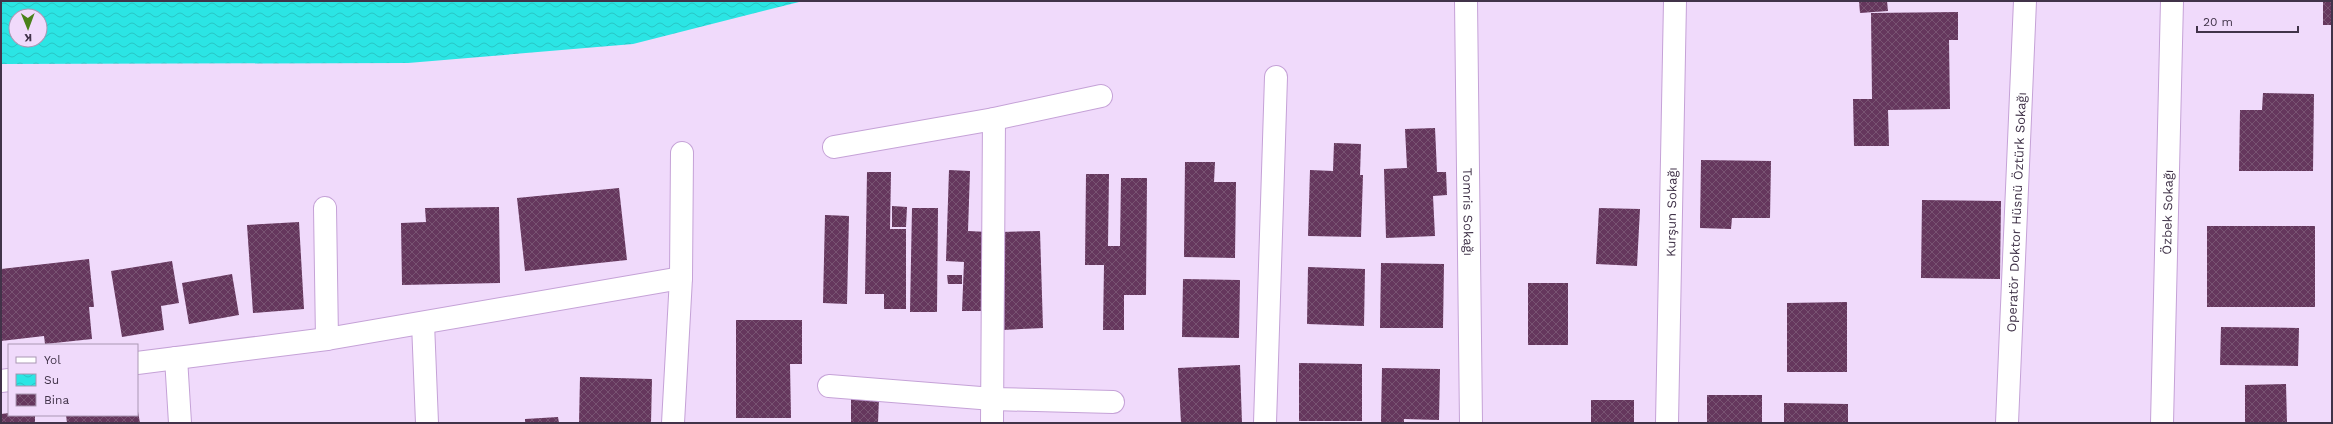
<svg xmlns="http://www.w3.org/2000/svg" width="2333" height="424" font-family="'Work Sans',sans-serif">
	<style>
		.water { fill: url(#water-waves); fill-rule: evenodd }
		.building { fill: url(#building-cross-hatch) }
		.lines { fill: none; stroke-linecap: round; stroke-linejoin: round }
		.minor-casing { stroke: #c5a2d7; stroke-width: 24 }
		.minor { stroke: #fff; stroke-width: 22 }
		.labels { text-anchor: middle; stroke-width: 4; stroke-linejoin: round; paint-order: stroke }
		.street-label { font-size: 13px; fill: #413349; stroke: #f0dafb }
	</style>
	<defs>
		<pattern id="water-waves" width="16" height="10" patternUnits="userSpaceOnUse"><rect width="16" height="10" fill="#2be5e4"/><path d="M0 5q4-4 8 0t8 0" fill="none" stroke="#28c5c5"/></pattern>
		<pattern id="building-cross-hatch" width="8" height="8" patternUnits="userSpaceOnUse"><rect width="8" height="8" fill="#65375d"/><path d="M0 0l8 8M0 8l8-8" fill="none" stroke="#785372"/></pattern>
	</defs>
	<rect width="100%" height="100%" fill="#f0dafb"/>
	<path class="water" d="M1,1H803L633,44L408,63L1,64ZM16,16H40V40H16Z"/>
	<path class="building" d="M1859,1H1887L1888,11L1860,13Z
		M2323,1H2332V25H2323Z
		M1958,12V40H1949L1950,109L1888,110L1889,146H1854L1853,99H1872L1871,13Z
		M2263,93L2314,94L2313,171H2239L2240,110H2262Z
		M1435,128L1437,172H1446L1447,195L1433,196L1435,236L1386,238L1384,169L1407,168L1405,129Z
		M1334,143L1361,144L1360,175H1363L1361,237L1308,236L1310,170L1333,171Z
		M1701,160L1771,161L1770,218H1732L1731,229L1700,228Z
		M1185,162H1215L1214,182H1236L1235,258L1184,257Z
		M949,170L970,171L968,231L988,232L985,311H962L964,262L946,261Z
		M867,172H891L890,229H906V309H884V294H865Z
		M1086,174H1109L1108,246H1120L1121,178H1147L1146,295H1124V330H1103L1104,265H1085Z
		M619,188L627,260L525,271L517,198Z
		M1922,200L2001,201L2000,279L1921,278Z
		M892,206L907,207L906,227H892Z
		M499,207L500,283L402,285L401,223L426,222L425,208Z
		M912,208H938L937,312H910Z
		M1599,208L1640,209L1637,266L1596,264Z
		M825,215L849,216L847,304L823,303Z
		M299,222L304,309L253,313L247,225Z
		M2207,226H2315V307H2207Z
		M1040,231L1043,328L1003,330L1000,232Z
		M89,259L94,307H89L92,339L45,344L44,336L1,341V269Z
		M172,261L179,303L161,306L164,330L122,337L111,271Z
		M1381,263L1444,264L1443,328H1380Z
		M1308,267L1365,269L1364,326L1307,324Z
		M232,274L239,315L189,324L182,283Z
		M947,275H962V284H948Z
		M1183,279L1240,280L1239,338L1182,337Z
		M1528,283H1568V345H1528Z
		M1847,302V372H1787V303Z
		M736,320H802V364H790L791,418H736Z
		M2221,327L2299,328L2298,366L2220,365Z
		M1299,363L1362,364V421H1299Z
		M1240,365L1242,423H1181L1178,368Z
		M1382,368L1440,369L1439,420L1404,419V423H1381Z
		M580,377L652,379L651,423H579Z
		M2286,384L2287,423H2245V385Z
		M1707,395H1762V423H1707Z
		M851,397L879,398L878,423H851Z
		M1591,400H1634V423H1591Z
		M1784,403L1848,404V423H1784Z
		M137,406L140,423H67L66,415H137Z
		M9,413V415H35V423H1V414Z
		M558,417L559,423H525V419Z"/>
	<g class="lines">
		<defs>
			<g id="minor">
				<path id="s1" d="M1466,1L1471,423"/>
				<path d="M834,147L994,119L1101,96"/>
				<path d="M325,208L327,339"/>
				<path d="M423,323L427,423"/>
				<path d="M176,358L180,423"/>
				<path d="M137,363L327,339L681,278"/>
				<path d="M1,381L9,380"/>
				<path d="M829,386L993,399L1113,402"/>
				<path d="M673,423L681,278L682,153"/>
				<path d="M992,423L994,119"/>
				<path d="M1265,423L1276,77"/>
				<path id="s2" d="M1667,423L1675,1"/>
				<path id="s3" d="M2007,423L2025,1"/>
				<path id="s4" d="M2162,423L2172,1"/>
			</g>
		</defs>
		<use href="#minor" class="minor-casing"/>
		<use href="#minor" class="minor"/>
	</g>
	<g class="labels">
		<g class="street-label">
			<text dy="5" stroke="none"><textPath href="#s1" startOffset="211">Tomris Sokağı</textPath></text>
			<text dy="5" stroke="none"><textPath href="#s2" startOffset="211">Kurşun Sokağı</textPath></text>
			<text dy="5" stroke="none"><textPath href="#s3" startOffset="211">Operatör Doktor Hüsnü Öztürk Sokağı</textPath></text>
			<text dy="5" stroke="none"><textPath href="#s4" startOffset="211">Özbek Sokağı</textPath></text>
		</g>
	</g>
	<rect width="2333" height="424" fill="none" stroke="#413349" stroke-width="4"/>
	<rect x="8" y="344" width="130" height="72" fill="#f0dafb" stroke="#aa97b4"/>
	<rect x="16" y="357" width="20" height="6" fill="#ffffff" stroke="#aa97b4"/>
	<text x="44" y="364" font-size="12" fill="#413349">Yol</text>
	<rect x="16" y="374" width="20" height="12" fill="url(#water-waves)" stroke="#aa97b4"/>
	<text x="44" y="384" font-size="12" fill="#413349">Su</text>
	<rect x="16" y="394" width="20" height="12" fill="url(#building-cross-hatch)" stroke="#aa97b4"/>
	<text x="44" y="404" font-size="12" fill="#413349">Bina</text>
	<g transform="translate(28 28) rotate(179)"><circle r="19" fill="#f0dafb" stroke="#aa97b4"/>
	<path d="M0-3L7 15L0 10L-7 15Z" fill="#4a811a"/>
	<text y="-6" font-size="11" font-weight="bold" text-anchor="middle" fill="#413349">K</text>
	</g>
	<path d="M2197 26v6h101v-6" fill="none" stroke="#413349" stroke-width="2"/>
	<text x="2203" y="26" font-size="12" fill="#413349" stroke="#f0dafb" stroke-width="3" paint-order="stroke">20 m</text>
</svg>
